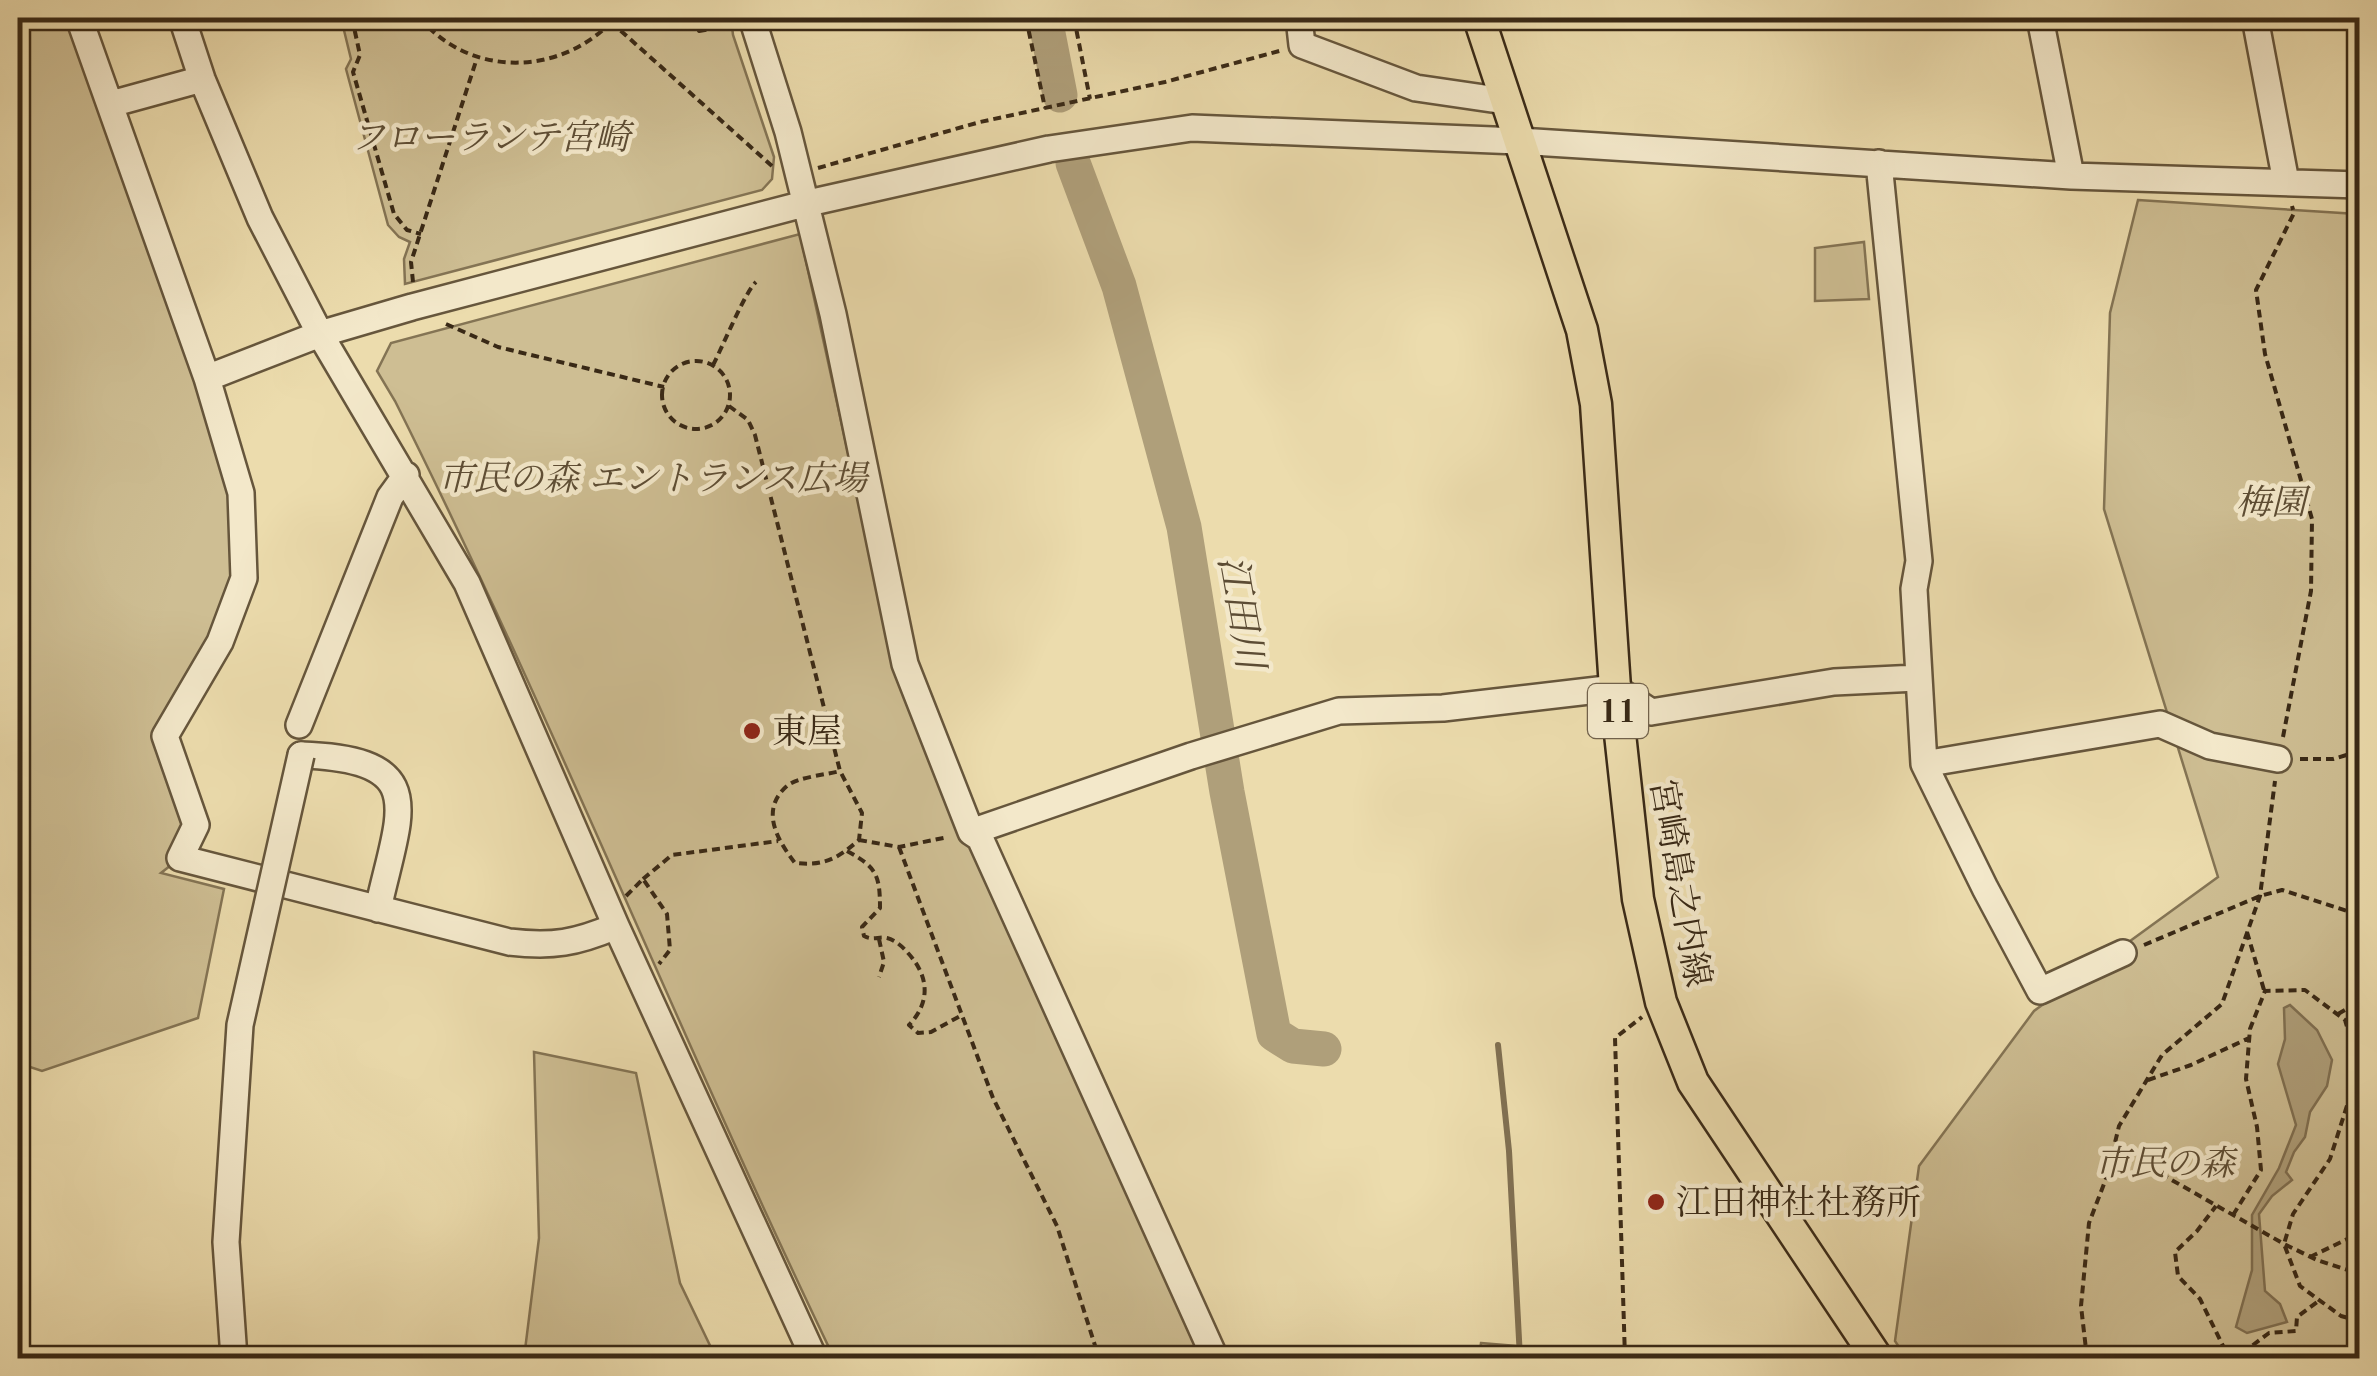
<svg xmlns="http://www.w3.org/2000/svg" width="2377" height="1376" font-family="'Old Standard TT','Noto Serif JP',serif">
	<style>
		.green { fill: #cebe93; stroke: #847454; stroke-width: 2.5 }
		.water { fill: #af9f7a; stroke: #807052; stroke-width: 2.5 }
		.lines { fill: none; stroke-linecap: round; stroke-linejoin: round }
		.stream { stroke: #807052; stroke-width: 6 }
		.river { stroke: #af9f7a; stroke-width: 35 }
		.minor-casing { stroke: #66563c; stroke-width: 30 }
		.major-casing { stroke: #392916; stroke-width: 35 }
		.path { stroke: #392916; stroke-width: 4; stroke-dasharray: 8 5; stroke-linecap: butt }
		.minor { stroke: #f3e8ca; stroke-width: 25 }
		.major { stroke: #ecdcad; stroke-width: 30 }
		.minor-bridge-casing { stroke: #66563c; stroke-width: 30; stroke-linecap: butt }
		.minor-bridge { stroke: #f3e8ca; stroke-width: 25 }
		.poi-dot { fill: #8f2418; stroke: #f3e8ca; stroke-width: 4 }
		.labels { text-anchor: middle; stroke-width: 9; stroke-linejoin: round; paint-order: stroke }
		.shield { fill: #f3e8ca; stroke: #71624c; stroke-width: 2.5 }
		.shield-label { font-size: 32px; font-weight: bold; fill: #392916 }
		.park-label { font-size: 35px; font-style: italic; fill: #5e4e35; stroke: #f3e8ca }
		.poi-label { font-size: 35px; fill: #392916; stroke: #f3e8ca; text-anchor: start }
		.street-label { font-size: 35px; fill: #392916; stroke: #f3e8ca }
		.water-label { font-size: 38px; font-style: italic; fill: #5c4c34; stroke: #f3e8ca }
	</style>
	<rect width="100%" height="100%" fill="#ecdcad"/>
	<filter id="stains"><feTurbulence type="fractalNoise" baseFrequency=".002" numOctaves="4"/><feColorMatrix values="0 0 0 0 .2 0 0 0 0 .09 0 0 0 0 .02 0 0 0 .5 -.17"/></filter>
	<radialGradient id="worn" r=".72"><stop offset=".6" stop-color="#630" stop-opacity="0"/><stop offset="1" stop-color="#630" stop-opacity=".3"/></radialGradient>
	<path class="green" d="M18,18H79L207,378L244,578L165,736L196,825L180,858L161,873L224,889L198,1018L42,1071L18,1063Z
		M341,18H731L733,35L774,157L772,179L762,190L405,284L404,259L410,242L399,237L388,225L346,69L351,59Z
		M2138,200L2357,214L2360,224L2359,1358H1906L1895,1341L1919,1166L2034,1011L2218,877L2104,509L2110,313Z
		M800,234L895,667L1215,1358H834C682,1042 552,715 395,401L377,371L391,343Z
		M1864,242L1869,299L1815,301V248Z
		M534,1052L636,1073L680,1283L716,1358H524L539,1238Z
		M1481,1343L1574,1351V1358H1479Z"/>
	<path class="water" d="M2290,1005L2317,1030L2332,1060L2327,1086L2310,1112L2305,1137L2294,1152L2286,1172L2292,1180L2272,1196L2259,1214L2265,1291L2280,1304L2287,1322L2247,1333L2236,1327L2252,1270V1215L2279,1168L2296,1125L2278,1064L2285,1039L2284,1008Z"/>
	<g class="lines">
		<path class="stream" d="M1498,1045L1509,1151L1520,1358"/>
		<path class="river" d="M1045,18L1060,95
			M1073,163L1119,286L1184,527L1227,792L1274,1034L1293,1046L1324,1049"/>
		<defs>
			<path id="minor" d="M79,18L207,378L241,493L244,578L220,642L165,736L196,825L180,858L509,942C553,947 576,943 616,926
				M182,18L202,79L260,218L320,334L467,583L616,926L814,1358
				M752,18L788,132L833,314L905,664L971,832L980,838L1215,1358
				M1299,18L1302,45L1416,88L1505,101
				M2040,18L2071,176
				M2255,18L2286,182
				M111,104L202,79
				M1879,163L1919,561L1914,589L1924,764L1985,888L2040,991L2123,953
				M207,378L320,334L412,307L804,204L1049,149L1192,128L1518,141L2071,176L2360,185
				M299,725L390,497L406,475
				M301,755C433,759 399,812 378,909
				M1924,764L2160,724L2210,746L2278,759
				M971,832L1191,756L1339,711L1443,708L1615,688L1651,712L1834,682L1917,678"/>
			<path id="major" d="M1479,18L1582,330L1596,404L1615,688L1638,899L1661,1002L1693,1082L1877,1358"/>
		</defs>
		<use href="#minor" class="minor-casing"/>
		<use href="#major" class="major-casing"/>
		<path class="path" d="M352,18L360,55L353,72L394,214L407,230L421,234
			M420,18C471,79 563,76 615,18
			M695,18L699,31L733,25
			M1026,18L1045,108
			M1074,18L1090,99
			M611,22L772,166
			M818,168L980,122L1165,82L1283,50
			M413,282L411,262L477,58
			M446,324L498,347L664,387
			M662 395a34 34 0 1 1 68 0a34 34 0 1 1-68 0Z
			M713,365C723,346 745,292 756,282
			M729,406L748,420L755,435L840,771L862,813L859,840C837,859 824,866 795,863C778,841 759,810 787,786C798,777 825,775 840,771
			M2283,737L2311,591L2312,519L2265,354L2256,290L2294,213L2292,206
			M2300,759H2333L2360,751
			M859,840L899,847L948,837
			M899,847L993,1098L1057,1226L1099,1358
			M847,851C876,867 880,874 880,908L862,927L864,936C874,941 878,936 887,938C895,940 903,947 908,953C929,976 931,1002 909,1025L918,1033L931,1032L962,1015
			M643,879L672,855L778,841
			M626,896L643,879L667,914L670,950L659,964
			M2247,932L2264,990
			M879,939L884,962L879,977
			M2144,945L2260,896L2282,890L2360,915
			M2338,1014L2360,1001
			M2148,1080L2191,1065L2249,1038
			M2110,1162L2163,1175L2284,1244L2317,1260L2360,1274
			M2233,1215L2261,1170L2257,1127L2246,1079L2250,1029L2265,991L2305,990L2345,1020L2359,1068L2330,1159L2293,1214L2284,1244L2300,1286L2341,1316L2360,1321
			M2310,1257L2360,1233
			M2228,1352L2249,1348L2269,1333L2296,1331L2297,1317L2320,1300
			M1625,1358L1615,1038L1642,1017
			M2087,1358L2081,1306L2089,1223L2107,1176L2119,1126L2162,1055L2222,1004L2260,896L2275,781
			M2216,1358L2226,1352L2200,1299L2178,1276L2175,1252L2197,1231L2216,1206"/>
		<use href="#minor" class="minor"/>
		<use href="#major" class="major"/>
		<defs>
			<path id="minor-bridge" d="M234,1358L226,1242L240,1025L301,755"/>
		</defs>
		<use href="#minor-bridge" class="minor-bridge-casing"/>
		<use href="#minor-bridge" class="minor-bridge"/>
	</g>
	<g class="poi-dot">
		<circle cx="752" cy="731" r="10"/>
		<circle cx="1656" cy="1202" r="10"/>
	</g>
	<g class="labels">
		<rect class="shield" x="1588" y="684" width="60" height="54" rx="8"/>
		<g class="shield-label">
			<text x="1618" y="722">11</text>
		</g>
		<g class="park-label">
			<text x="490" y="149">フローランテ宮崎</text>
			<text x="653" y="490">市民の森 エントランス広場</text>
			<text x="2271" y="514">梅園</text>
			<text x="2165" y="1175">市民の森</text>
		</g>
		<g class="poi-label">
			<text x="772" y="743">東屋</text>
			<text x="1676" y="1214">江田神社社務所</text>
		</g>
		<g class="street-label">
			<text transform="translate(1681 883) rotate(80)" y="12">宮崎島之内線</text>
		</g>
		<g class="water-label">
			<text transform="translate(1242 612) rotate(80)" y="13">江田川</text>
		</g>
	</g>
	<rect width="2377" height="1376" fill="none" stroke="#ecdcad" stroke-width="60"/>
	<rect x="20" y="20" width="2337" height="1336" fill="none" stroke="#392916" stroke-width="5"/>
	<rect x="30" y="30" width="2317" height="1316" fill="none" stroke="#392916" stroke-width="2.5"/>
	<rect width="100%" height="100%" filter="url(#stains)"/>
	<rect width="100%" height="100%" fill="url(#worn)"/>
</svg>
